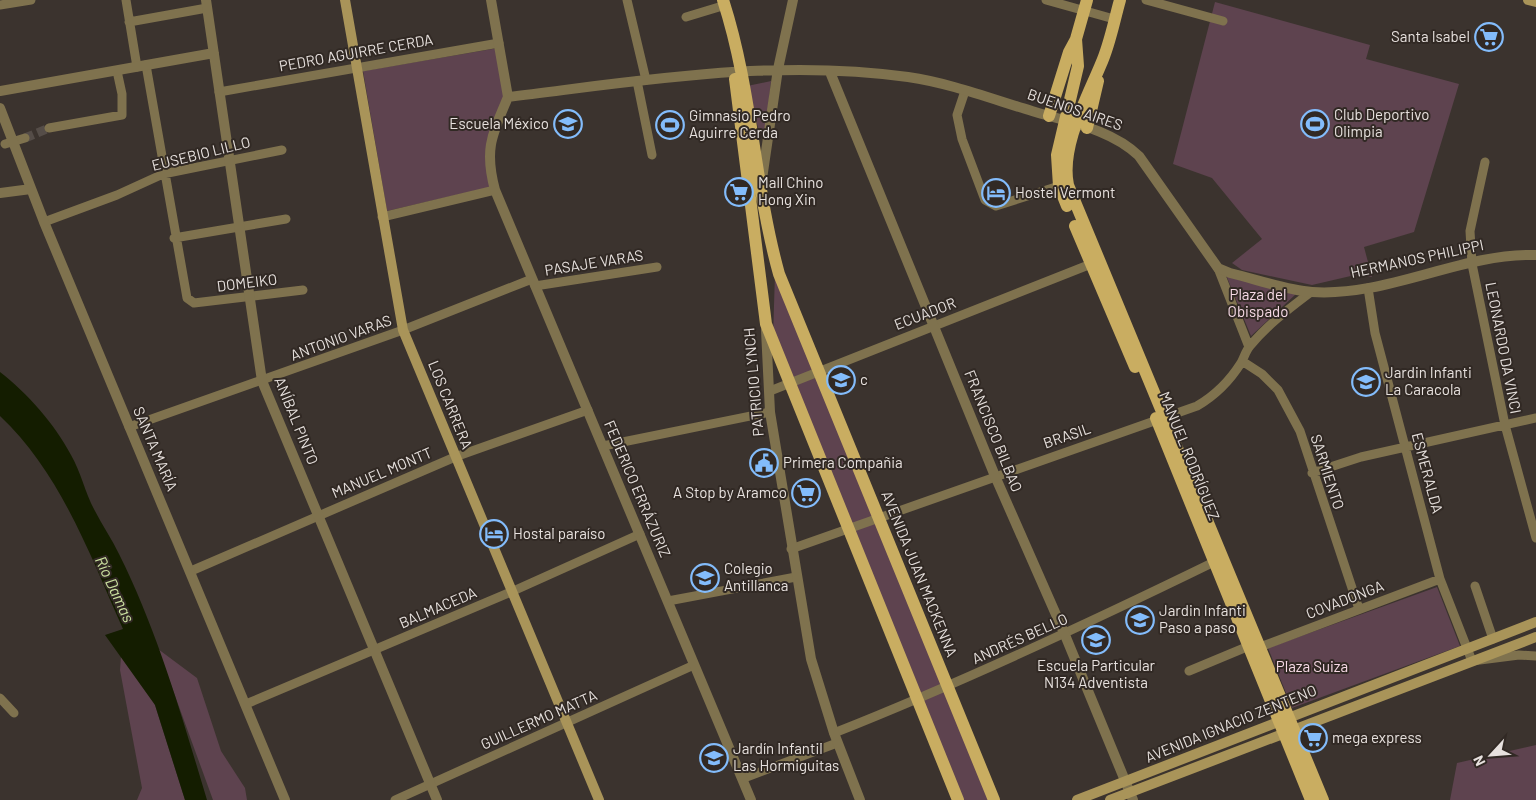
<svg xmlns="http://www.w3.org/2000/svg" width="1536" height="800" font-family="Barlow,sans-serif">
	<style>
		.green { fill: #5e434f }
		.water { fill: #141d00 }
		.lines { fill: none; stroke-linecap: round; stroke-linejoin: round }
		.minor-tunnel { stroke: #554d48; stroke-width: 9; stroke-dasharray: 9 4.5; stroke-linecap: butt }
		.minor { stroke: #7f724e; stroke-width: 9 }
		.tertiary { stroke: #7f724e; stroke-width: 10 }
		.secondary { stroke: #a99459; stroke-width: 10 }
		.primary { stroke: #c9ad61; stroke-width: 12 }
		.labels { text-anchor: middle; stroke-width: 4; stroke-linejoin: round; paint-order: stroke }
		.poi-label { font-size: 15px; fill: #e7e1de; stroke: #312924; text-anchor: start }
		.street-label { font-size: 15px; fill: #e7e1de; stroke: #312924 }
		.park-label { font-size: 15px; fill: #f7dae6; stroke: #312924 }
		.water-label { font-size: 16px; font-style: italic; fill: #cce2a0; stroke: #312924 }
	</style>
	<rect width="100%" height="100%" fill="#3b332e"/>
	<path class="green" d="M1215,2L1370,45L1366,59L1459,84L1414,232L1364,247L1372,277L1355,275L1312,285L1242,270L1232,263L1262,239L1212,178L1173,164Z
		M498,48L505,96L491,130V187L387,211L363,71Z
		M771,81L766,128L760,135L747,86Z
		M775,273L991,800H961L773,338Z
		M1226,275L1296,294L1251,336Z
		M1437,587L1460,646L1292,708L1268,648Z
		M123,629L155,705L185,800H137L142,788L120,670Z
		M158,649L197,678L221,751L245,788L247,800H213Z
		M1536,745V800H1450L1457,763Z"/>
	<path class="water" d="M0,372C27,393 55,424 71,455C81,472 85,493 95,511C102,525 112,539 119,554C158,632 182,717 207,800H185L155,705L105,635L123,629C90,555 60,472 0,416Z"/>
	<g class="lines">
		<path class="minor-tunnel" d="M25,138L49,128"/>
		<path class="minor" d="M126,0L137,67
			M627,0L646,80
			M1046,0L1114,19
			M1146,0L1223,21
			M0,5L31,0
			M686,17L719,7
			M129,22L207,8
			M146,65L187,298L194,303L303,290
			M637,81L652,155
			M965,91L957,115L962,139L985,200L996,206L1059,186
			M219,92L499,43
			M49,128L122,115V94L117,71
			M5,144L25,138
			M1485,162L1470,231L1472,264L1505,425L1536,538
			M382,217L495,190
			M44,222L117,195L163,174L282,150
			M174,238L286,219
			M1218,268L1249,347
			M535,286L657,267
			M1368,288L1375,333L1440,579L1472,661L1519,655L1536,656
			M1242,361L1262,374L1278,390L1300,431L1359,609
			M770,391L1091,264
			M129,427L403,330L532,279
			M603,446L770,412
			M1312,473L1361,457L1536,418
			M791,549L1197,406C1216,395 1229,382 1241,363C1244,358 1246,350 1250,346C1267,325 1290,308 1311,292
			M191,571L455,457L588,410
			M1475,586L1493,639
			M668,601L796,577
			M1260,647L1440,579
			M1189,671L1249,646
			M0,698L14,713
			M246,704L511,592L640,534
			M834,733C963,682 1089,623 1214,562
			M744,778L837,743
			M395,800L694,665"/>
		<path class="tertiary" d="M206,0L262,381L437,800
			M491,0L508,97
			M830,72L995,476L1065,635L1133,800
			M0,91L214,53
			M508,97C641,81 774,58 908,77C950,83 992,99 1032,111C1068,122 1111,129 1139,156L1218,268L1230,273C1256,279 1285,290 1312,292C1389,297 1460,253 1536,255
			M508,97C492,135 484,149 495,190L751,800
			M0,108L44,222L285,800
			M762,179L778,69L793,0
			M0,193L31,189
			M766,330L770,412L811,659L834,733L860,800"/>
		<path class="secondary" d="M345,0L403,330L599,800
			M1528,0L1536,2
			M1077,800L1536,622
			M1110,800L1536,637"/>
		<path class="primary" d="M723,0C752,89 754,184 779,274L994,800
			M1120,0C1114,21 1110,44 1101,64C1087,98 1060,147 1068,185L1323,800
			M735,79L766,324L958,800
			M1049,116L1069,52L1076,39
			M1087,128L1098,81
			M1067,206L1059,186L1057,155L1078,66L1076,39L1087,0
			M1075,226L1135,367
			M1156,418L1311,800"/>
	</g>
	<defs>
		<symbol id="supermarket-ring" viewBox="-11 -11 22 22"><circle r="9.5" fill="#312924" stroke="#83bcfb" stroke-width="1.5"/><path d="M-6-5.5h2.5l.6 2H6L4.5 2H-2.5L-4.4-4H-6ZM-1.5 3.2a1.3 1.3 0 1 0 .1 0ZM3 3.2a1.3 1.3 0 1 0 .1 0Z" fill="#83bcfb"/></symbol>
		<symbol id="school-ring" viewBox="-11 -11 22 22"><circle r="9.5" fill="#312924" stroke="#83bcfb" stroke-width="1.5"/><path d="M0-5L7-2L0 1L-7-2ZM-4 1L0 2.5L4 1V4Q0 6-4 4Z" fill="#83bcfb"/></symbol>
		<symbol id="stadium-ring" viewBox="-11 -11 22 22"><circle r="9.5" fill="#312924" stroke="#83bcfb" stroke-width="1.5"/><path d="M0-5a6.5 5 0 1 0 0 10a6.5 5 0 1 0 0-10ZM-3.5-1.8h7v3.6h-7Z" fill="#83bcfb"/></symbol>
		<symbol id="hotel-ring" viewBox="-11 -11 22 22"><circle r="9.5" fill="#312924" stroke="#83bcfb" stroke-width="1.5"/><path d="M-6-4.5h1.5V1H6V5H4.5V3h-9V5H-6ZM-4 0a1.8 1.8 0 1 1 3.6 0ZM.5 0V-2.5h3Q6-2.5 6 0Z" fill="#83bcfb"/></symbol>
		<symbol id="civic-ring" viewBox="-11 -11 22 22"><circle r="9.5" fill="#312924" stroke="#83bcfb" stroke-width="1.5"/><path d="M-.6-6.5H3V-4.5H.6V-3L4-1V1h2V6H-6V1h2V-1L-.6-3ZM-1.2 2.5V6h2.4V2.5Z" fill="#83bcfb"/></symbol>
	</defs>
	<g fill-rule="evenodd">
		<use href="#supermarket-ring" x="1473" y="21" width="32" height="32"/>
		<use href="#school-ring" x="552" y="108" width="32" height="32"/>
		<use href="#stadium-ring" x="1299" y="108" width="32" height="32"/>
		<use href="#stadium-ring" x="654" y="109" width="32" height="32"/>
		<use href="#supermarket-ring" x="723" y="176" width="32" height="32"/>
		<use href="#hotel-ring" x="980" y="177" width="32" height="32"/>
		<use href="#school-ring" x="825" y="364" width="32" height="32"/>
		<use href="#school-ring" x="1350" y="366" width="32" height="32"/>
		<use href="#civic-ring" x="748" y="447" width="32" height="32"/>
		<use href="#supermarket-ring" x="790" y="477" width="32" height="32"/>
		<use href="#hotel-ring" x="478" y="518" width="32" height="32"/>
		<use href="#school-ring" x="689" y="562" width="32" height="32"/>
		<use href="#school-ring" x="1124" y="604" width="32" height="32"/>
		<use href="#school-ring" x="1080" y="624" width="32" height="32"/>
		<use href="#supermarket-ring" x="1297" y="722" width="32" height="32"/>
		<use href="#school-ring" x="698" y="742" width="32" height="32"/>
	</g>
	<g class="labels">
		<g class="poi-label">
			<text x="1470" y="42" text-anchor="end">Santa Isabel</text>
			<text x="1334" y="120">Club Deportivo<tspan x="1334" dy="17">Olimpia</tspan></text>
			<text x="689" y="121">Gimnasio Pedro<tspan x="689" dy="17">Aguirre Cerda</tspan></text>
			<text x="549" y="129" text-anchor="end">Escuela México</text>
			<text x="758" y="188">Mall Chino<tspan x="758" dy="17">Hong Xin</tspan></text>
			<text x="1015" y="198">Hostel Vermont</text>
			<text x="1385" y="378">Jardin Infanti<tspan x="1385" dy="17">La Caracola</tspan></text>
			<text x="860" y="385">c</text>
			<text x="783" y="468">Primera Compañia</text>
			<text x="787" y="498" text-anchor="end">A Stop by Aramco</text>
			<text x="513" y="539">Hostal paraíso</text>
			<text x="724" y="574">Colegio<tspan x="724" dy="17">Antillanca</tspan></text>
			<text x="1159" y="616">Jardin Infanti<tspan x="1159" dy="17">Paso a paso</tspan></text>
			<text x="1096" y="671" text-anchor="middle">Escuela Particular<tspan x="1096" dy="17">N134 Adventista</tspan></text>
			<text x="1332" y="743">mega express</text>
			<text x="733" y="754">Jardín Infantil<tspan x="733" dy="17">Las Hormiguitas</tspan></text>
		</g>
		<g class="street-label">
			<text transform="translate(356 53) rotate(-10)" y="5">PEDRO AGUIRRE CERDA</text>
			<text transform="translate(1075 110) rotate(19)" y="5">BUENOS AIRES</text>
			<text transform="translate(201 154) rotate(-14)" y="5">EUSEBIO LILLO</text>
			<text transform="translate(1417 259) rotate(-12)" y="5">HERMANOS PHILIPPI</text>
			<text transform="translate(594 263) rotate(-9)" y="5">PASAJE VARAS</text>
			<text transform="translate(247 283) rotate(-7)" y="5">DOMEIKO</text>
			<text transform="translate(925 314) rotate(-21)" y="5">ECUADOR</text>
			<text transform="translate(341 338) rotate(-20)" y="5">ANTONIO VARAS</text>
			<text transform="translate(1503 348) rotate(79)" y="5">LEONARDO DA VINCI</text>
			<text transform="translate(754 382) rotate(-95)" y="5">PATRICIO LYNCH</text>
			<text transform="translate(450 405) rotate(68)" y="5">LOS CARRERA</text>
			<text transform="translate(296 421) rotate(68)" y="5">ANÍBAL PINTO</text>
			<text transform="translate(993 431) rotate(68)" y="5">FRANCISCO BILBAO</text>
			<text transform="translate(1067 436) rotate(-19)" y="5">BRASIL</text>
			<text transform="translate(155 449) rotate(67)" y="5">SANTA MARÍA</text>
			<text transform="translate(1189 456) rotate(68)" y="5">MANUEL RODRÍGUEZ</text>
			<text transform="translate(1327 472) rotate(72)" y="5">SARMIENTO</text>
			<text transform="translate(382 473) rotate(-23)" y="5">MANUEL MONTT</text>
			<text transform="translate(1427 473) rotate(75)" y="5">ESMERALDA</text>
			<text transform="translate(637 489) rotate(67)" y="5">FEDERICO ERRÁZURIZ</text>
			<text transform="translate(919 574) rotate(68)" y="5">AVENIDA JUAN MACKENNA</text>
			<text transform="translate(1345 600) rotate(-21)" y="5">COVADONGA</text>
			<text transform="translate(438 608) rotate(-23)" y="5">BALMACEDA</text>
			<text transform="translate(1020 639) rotate(-24)" y="5">ANDRÉS BELLO</text>
			<text transform="translate(539 720) rotate(-24)" y="5">GUILLERMO MATTA</text>
			<text transform="translate(1231 724) rotate(-22)" y="5">AVENIDA IGNACIO ZENTENO</text>
		</g>
		<g class="park-label">
			<text x="1258" y="300">Plaza del<tspan x="1258" dy="17">Obispado</tspan></text>
			<text x="1312" y="672">Plaza Suiza</text>
		</g>
		<g class="water-label">
			<text transform="translate(115 589) rotate(65)" y="6">Río Damas</text>
		</g>
	</g>
	<g transform="translate(1491 755) rotate(244)" stroke="#312924" stroke-width="4" paint-order="stroke">
	<path d="M0-4L9 19L0 12L-9 19Z" fill="#e7e1de"/>
	<text y="-8" font-size="14" font-weight="bold" text-anchor="middle" fill="#e7e1de">N</text>
	</g>
</svg>
